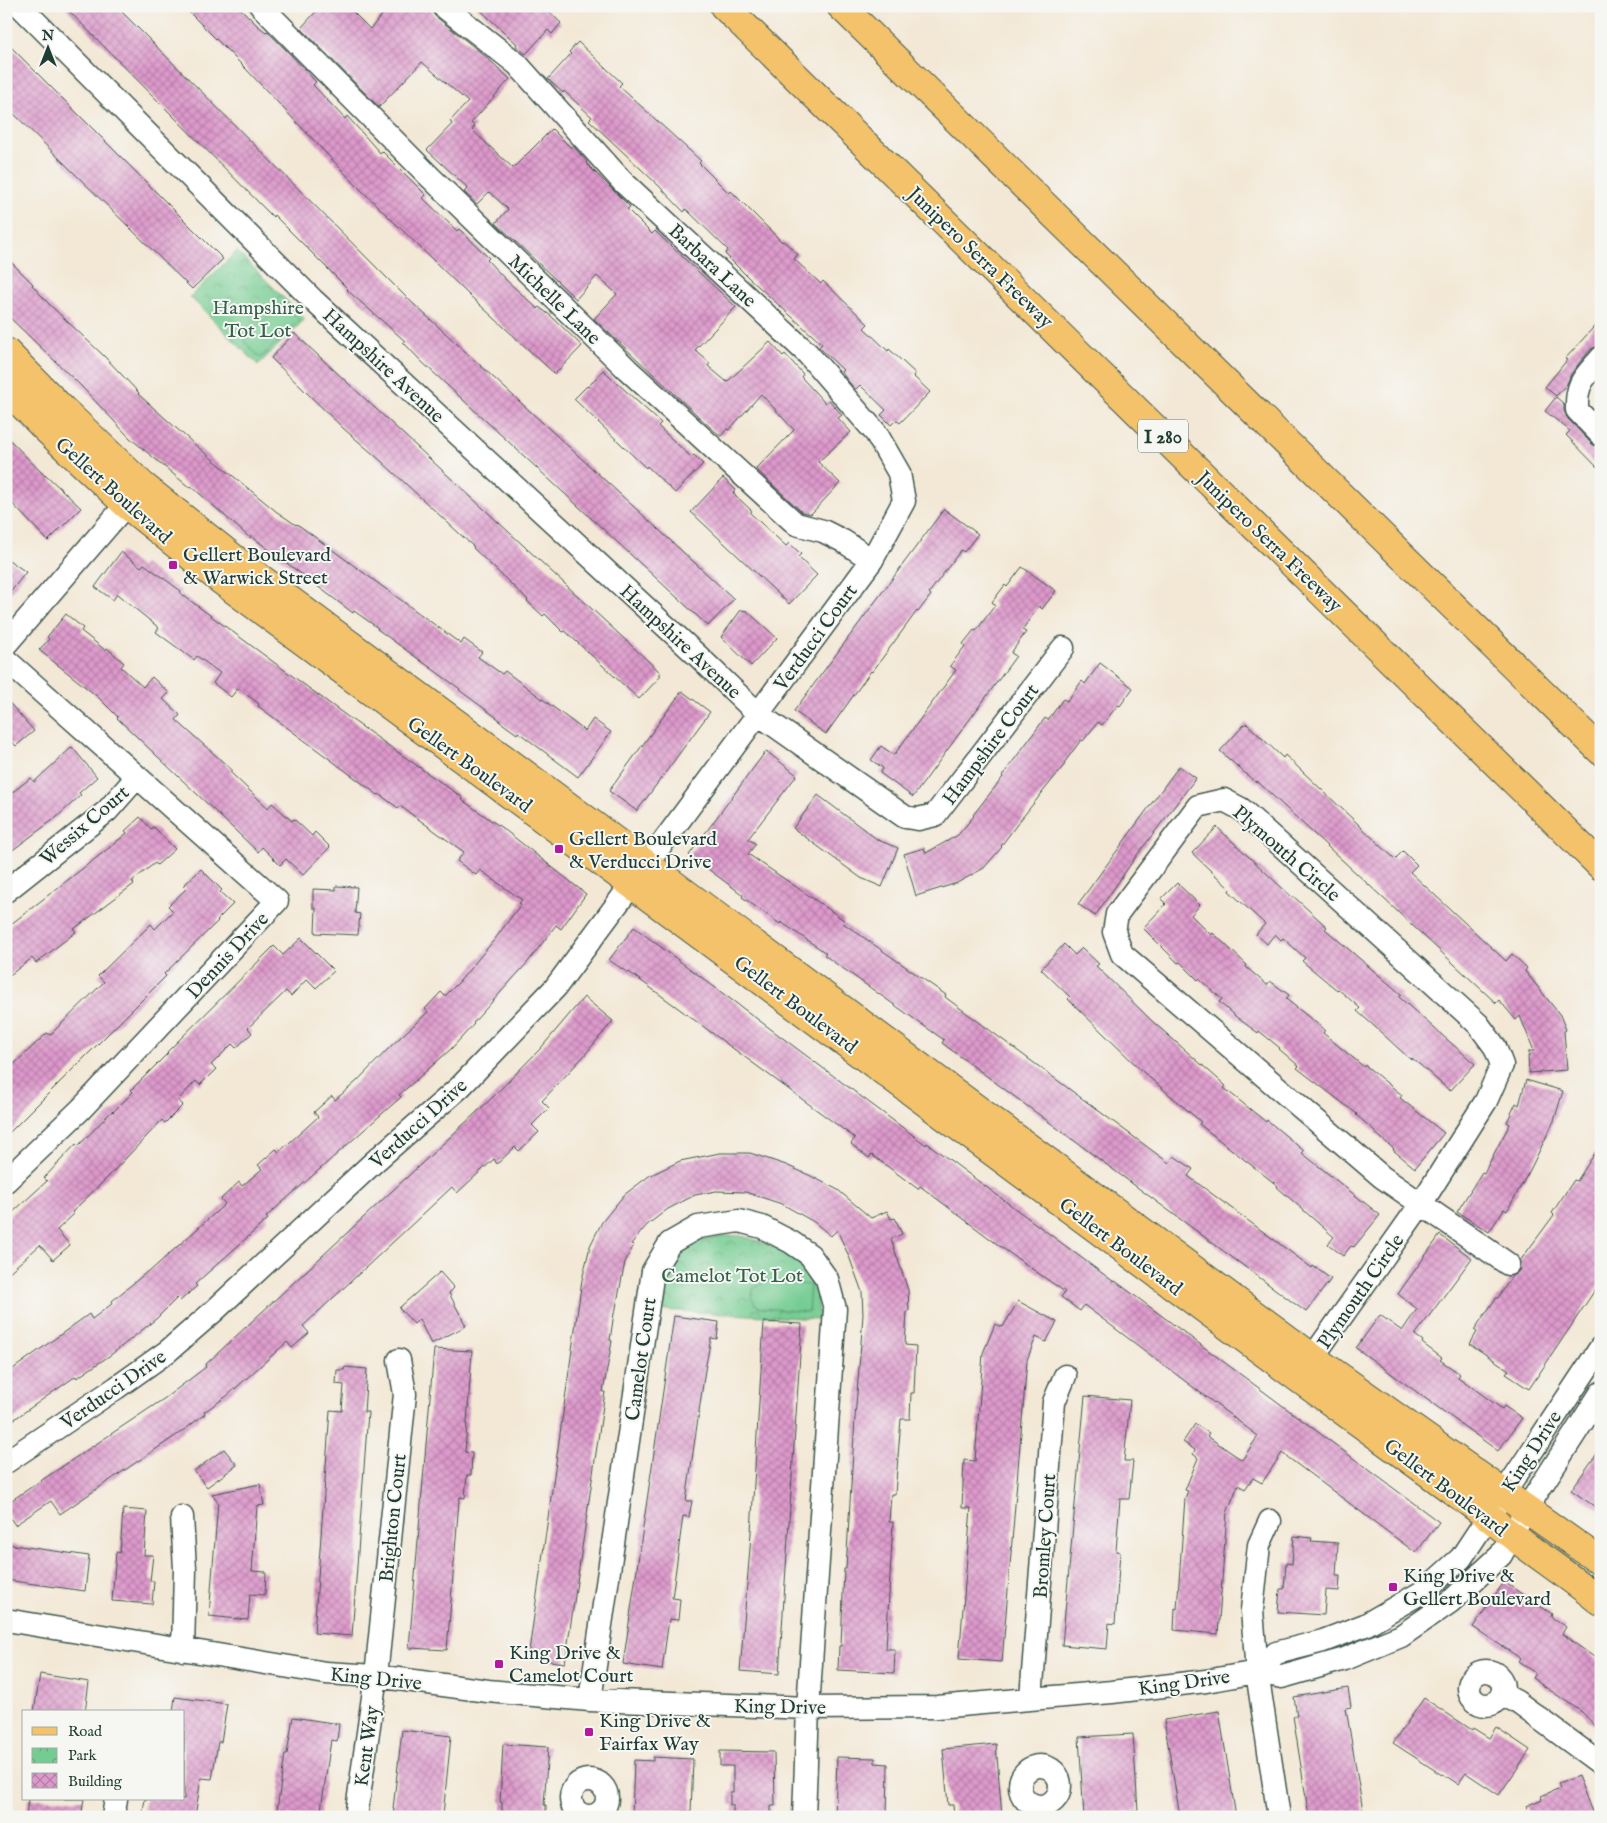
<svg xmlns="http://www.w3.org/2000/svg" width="1607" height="1823" font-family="'IM FELL English',serif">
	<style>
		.park { fill: url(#park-crowns); stroke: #4a8463 }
		.pitch { fill: #74cc92; stroke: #4a8463 }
		.building { fill: url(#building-cross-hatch) }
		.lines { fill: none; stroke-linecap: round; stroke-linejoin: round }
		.minor-casing { stroke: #3f574c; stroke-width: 25 }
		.major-casing { stroke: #3f574c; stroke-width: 30 }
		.highway-casing { stroke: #3f574c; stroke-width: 30 }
		.minor { stroke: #fff; stroke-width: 22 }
		.major { stroke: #f3c26a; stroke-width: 28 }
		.highway { stroke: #f3c26a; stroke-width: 28 }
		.poi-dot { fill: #b5179e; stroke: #f6f6f2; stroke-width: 2 }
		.labels { text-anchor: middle; stroke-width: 4; stroke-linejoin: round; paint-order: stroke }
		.shield { fill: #f6f6f2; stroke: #60746d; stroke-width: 1 }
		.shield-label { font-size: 19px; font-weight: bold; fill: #1f3d34 }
		.street-label { font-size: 20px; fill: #1f3d34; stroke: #f6f6f2 }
		.park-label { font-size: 20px; fill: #34614c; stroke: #f6f6f2 }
		.poi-label { font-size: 20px; fill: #1f3d34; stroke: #f6f6f2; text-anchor: start }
	</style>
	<defs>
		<pattern id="park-crowns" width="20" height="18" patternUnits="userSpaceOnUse" patternTransform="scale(1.25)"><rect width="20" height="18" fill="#74cc92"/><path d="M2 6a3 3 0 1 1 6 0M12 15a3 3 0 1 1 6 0" fill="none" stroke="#5fa778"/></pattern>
		<pattern id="building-cross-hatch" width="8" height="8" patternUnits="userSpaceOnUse" patternTransform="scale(1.25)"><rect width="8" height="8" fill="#de99cc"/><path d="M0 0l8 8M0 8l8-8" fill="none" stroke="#b37ea6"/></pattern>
	</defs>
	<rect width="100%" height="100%" fill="#f6f6f2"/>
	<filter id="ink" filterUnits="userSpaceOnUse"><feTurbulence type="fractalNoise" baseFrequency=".02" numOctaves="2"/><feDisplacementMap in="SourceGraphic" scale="10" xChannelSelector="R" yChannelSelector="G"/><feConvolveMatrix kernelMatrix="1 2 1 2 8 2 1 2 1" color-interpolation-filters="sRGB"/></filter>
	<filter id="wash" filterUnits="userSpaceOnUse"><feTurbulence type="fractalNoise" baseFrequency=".0096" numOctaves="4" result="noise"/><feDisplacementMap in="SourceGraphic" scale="20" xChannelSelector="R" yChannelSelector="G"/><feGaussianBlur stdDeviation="1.12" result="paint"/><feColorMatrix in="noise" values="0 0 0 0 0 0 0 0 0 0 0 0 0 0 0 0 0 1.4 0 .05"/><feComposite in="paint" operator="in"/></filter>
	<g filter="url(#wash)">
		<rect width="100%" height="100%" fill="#f3e8d6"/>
		<path class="park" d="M237,251L305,319L258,365L190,297Z
			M722,1236C728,1236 735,1235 741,1236C762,1241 800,1255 811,1274C819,1288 819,1303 818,1319L660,1310L668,1271L680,1256L698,1241Z"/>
		<path class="pitch" d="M283,303L300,320L260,358L244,341Z
			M766,1281L810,1285L808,1312L761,1308L756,1305L751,1298L754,1288Z"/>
		<g id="blocks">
			<path class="building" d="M64,6H116L406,297L734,599L708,626L421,361L403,342L405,341L347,290L348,289L274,215L273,217Z
				M183,6H238L258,26L266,32L267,31L290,54L316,82L313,85L345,119L347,116L380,153L382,151L426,195L423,198L457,231L459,229L489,258L487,260L506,280L538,309L539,307L551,316L582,346L555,374L468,294L359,188L245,68Z
				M321,6H347L370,29L390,6H429L435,16L484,55L510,79L471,123L475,126L472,130L513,168L552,129L571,148L573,146L587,162L586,163L630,207L627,209L652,234L655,231L736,307L695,350L710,363L708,366L727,382L770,342L783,356L785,354L803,374L801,377L825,403L829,400L842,415L838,418L851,432L818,462L840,483L811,514L802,512L756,469L794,430L761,394L729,430L727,429L721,436L711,428L594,319L617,294L597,276L576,299L496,223L508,209L489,192L477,204L464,192L468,188L427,150L452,124L450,121L468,102L422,62L379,107L301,28Z
				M476,6H543L561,23L552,34L548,30L526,54L516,46L517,44Z
				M6,42L223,259L192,289L6,106Z
				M578,42L622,83L619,86L701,161L699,163L729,193L731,191L782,242L783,241L798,254L794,259L821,284L823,281L868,324L864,328L888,351L889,349L915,373L913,376L930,392L900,423L896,420L891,425L881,415L886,410L860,385L856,389L854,388L841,372L843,370L819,347L822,344L749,278L725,254L728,250L686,209L684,212L659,186L589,120L592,117L564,91L563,93L548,79L571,54L569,52Z
				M6,257L33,284L32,285L49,304L104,356L139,393L138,394L194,444L277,512L296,525L297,524L461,644L464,639L482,652L478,657L502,674L505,671L585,731L593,719L611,732L578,777L518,732L517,734L499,721L500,720L459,690L460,689L377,629L378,628L354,611L353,613L251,536L250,538L191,486L190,488L130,438L81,386L6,314Z
				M1601,319V345L1591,349L1580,362L1571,374L1567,384L1556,396L1545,387L1567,360L1565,359Z
				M294,333L660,672V677L639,699L565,631L563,632L545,614L543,616L527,601L528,600L473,548L474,547L380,460L344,429L271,358Z
				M603,370L661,423L658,426L691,457L694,455L703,464L675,493L647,466L646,468L574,399L587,386L588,387Z
				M1556,397L1564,404V411L1568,419L1592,444L1601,448V471L1566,435L1570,431L1545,411Z
				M6,436L45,476L46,475L81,508L48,541L6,497Z
				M723,478L736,490L733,493L752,511L750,513L786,546L789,543L801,554L798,557L817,575L789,604L691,512Z
				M944,509L978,534L964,552L961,550L946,570L929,593L931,595L918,612L917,611L872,672L871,671L826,734L794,711Z
				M121,552L141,567L144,564L181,591L180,593L348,717L463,798L462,800L505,830L586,894L561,929L556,925L528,962L473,1023L474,1024L451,1049L399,1095L401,1097L266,1217L268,1219L195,1284L197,1286L180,1301L177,1298L156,1319L112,1354L77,1378L76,1376L6,1425V1374L89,1314L92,1319L113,1303L112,1301L148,1271L149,1272L225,1204L221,1199L239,1182L242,1186L262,1169L258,1165L276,1149L279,1152L318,1117L314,1112L332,1096L335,1100L356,1082L392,1045L428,1012L425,1009L441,992L445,996L459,982L495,939L521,904L519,903L522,900L480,870L476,875L457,861L464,852L400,806L398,808L379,794L378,795L258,706L259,704L238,688L231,697L213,683L220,673L197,656L194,660L156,632L159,628L117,594L113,600L95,587Z
				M6,558L26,572L6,598Z
				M1022,567L1056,591L1042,609L1039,606L1022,630L1026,632L1011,653L1016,656L913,797L880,773L883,768L871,760L881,746L894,755L956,670L950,666L965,646L963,644L974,630L976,631L995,605L992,602L1005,585L1007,587Z
				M741,610L747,611L777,638L751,666L721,637Z
				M66,614L83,628L81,631L105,650L107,648L124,663L121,667L143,687L152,677L169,693L163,699L180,715L176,720L232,770L230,772L268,808L272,803L292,821L294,819L312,836L315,832L330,847L303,875L286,859L280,865L262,847L258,852L117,718L118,717L98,697L39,650L49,639L47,637Z
				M1100,663L1133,688L1120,706L1118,705L1102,725L1098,722L1083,741L1081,740L1064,763L1065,764L1018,823L1001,846L1002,847L984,868L957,883L916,896L904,854L924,848L926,853L958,835L974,816L973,815L1003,777L1002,776L1045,718L1048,720L1063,699L1067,701L1082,681L1085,684Z
				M682,691L710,712L637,811L609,791Z
				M6,699L34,731L16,746L13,743L6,749Z
				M1246,723L1283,758L1285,755L1395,859L1403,851L1417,865L1410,872L1506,961L1512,954L1527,968L1525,971L1560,1015L1566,1030L1564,1031L1567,1070L1529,1073L1528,1056H1529V1051H1534L1520,1016L1516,1020L1499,1000L1496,1003L1257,781L1256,783L1220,751Z
				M72,747L97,777L79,793L81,795L57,817L6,855V797L31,778L34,782Z
				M766,751L797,775L748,839L756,844L748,854L824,906L845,921L843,923L946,995L945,997L1169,1163L1174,1156L1193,1169L1188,1176L1312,1268L1313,1266L1331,1279L1306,1312L942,1043L944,1040L824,955L826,953L781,922L780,924L742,897L743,895L689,855Z
				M1179,766L1196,778L1137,855L1095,916L1078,904Z
				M818,795L878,840L898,848L882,887L861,878L793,828Z
				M140,817L151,829L154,827L175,849L157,865L155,863L132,881L134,884L74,929L76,932L36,963L32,958L6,978V928L109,848L127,833L125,831Z
				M1217,827L1280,886L1292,897L1293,896L1327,927L1325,929L1402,995L1399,997L1418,1014L1475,1064L1450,1091L1412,1058L1411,1060L1374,1026L1357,1011L1360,1008L1338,989L1337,990L1302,961L1305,958L1283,938L1281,940L1275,934L1267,944L1256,934L1265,924L1229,891L1230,889L1192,853Z
				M201,869L222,890L220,892L233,904L217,920L218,921L164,974L166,976L6,1136V1077L13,1071L10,1068L47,1033L50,1035L104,982L98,976L151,924L155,929L173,911L168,906L186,889L183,886Z
				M1177,883L1200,905L1191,915L1211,935L1213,933L1247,965L1246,967L1267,985L1270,981L1289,995L1286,999L1325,1030L1323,1033L1364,1067L1365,1065L1382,1079L1402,1095L1400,1098L1444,1133L1415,1168L1393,1150L1394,1149L1374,1132L1375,1131L1356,1115L1357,1114L1297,1068L1299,1066L1279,1049L1280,1048L1259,1031L1258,1033L1235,1016L1219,1002L1222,999L1199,979L1198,980L1180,962L1178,963L1143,928L1166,904L1161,899Z
				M336,886L357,887L355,913L360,914L358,935L315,933L316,908H313V889L336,890Z
				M634,927L926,1145L927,1143L1114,1282L1115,1281L1439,1522L1416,1553L1282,1453L1262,1483L1253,1478L1245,1489L1238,1485L1227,1513L1218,1634L1174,1630L1175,1608L1177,1609L1185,1498L1188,1491L1185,1490L1198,1458L1193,1454L1195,1450L1183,1442L1195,1424L1209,1433L1207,1436L1242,1460L1258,1436L1084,1305L1080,1311L1061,1297L1065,1292L1001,1247L920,1186L918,1189L872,1155L869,1158L851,1144L855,1138L629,972L628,973L609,960Z
				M301,938L334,971L316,988L307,979L291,996L286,991L248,1028L252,1033L236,1048L232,1044L211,1065L216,1069L200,1085L196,1081L178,1100L183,1105L165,1123L162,1120L109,1176L72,1212L74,1214L57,1230L70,1245L53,1260L40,1245L6,1275V1219L13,1212L47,1181L44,1178L76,1144L78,1146L112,1111L113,1112L133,1092L131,1090L168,1053L167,1052L274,946L283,955Z
				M1064,944L1075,955L1082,948L1099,964L1096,966L1152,1021L1226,1086L1224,1088L1266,1122L1267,1120L1304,1151L1302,1153L1380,1215L1354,1247L1351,1246L1343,1256L1328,1244L1334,1237L1277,1187L1278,1186L1199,1124L1201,1122L1142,1071L1068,999L1070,997L1041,969Z
				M584,997L613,1021L583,1057L542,1101L549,1108L532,1125L539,1132L519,1151L515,1147L497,1164L494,1159L457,1193L452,1187L303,1326L309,1333L292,1348L287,1342L227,1396L204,1412L205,1414L184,1430L60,1514L51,1501L15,1525L6,1512V1504L165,1398L206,1367L205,1365L492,1098L541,1048Z
				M1526,1080L1563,1091L1554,1121L1530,1170L1507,1211L1504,1209L1489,1232L1457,1212L1482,1172L1484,1173L1498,1146L1510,1124L1507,1122L1516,1103L1519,1105Z
				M1601,1144V1281L1529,1389L1506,1374L1509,1370L1470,1344L1477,1332L1474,1330L1496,1298H1498L1512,1276L1519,1271L1520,1261L1554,1215L1552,1213L1574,1180L1577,1181Z
				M720,1153H750L786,1165L811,1176L838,1190L871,1218L887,1211L891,1219L895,1218L902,1234L891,1239L908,1290L909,1311L907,1312L905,1345L916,1346L914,1393H911L910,1419H901L895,1494H891L889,1522H893L886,1649H895L894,1673L838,1670L839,1646H841L844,1569H846L855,1418L861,1343L863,1314L862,1292L850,1259L837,1230L831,1236L814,1222L782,1204L745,1192L716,1191L695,1195L668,1209L647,1225L631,1244L634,1245L625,1262L615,1313H614L610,1340L612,1341L603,1392H605L565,1663L528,1658L582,1280L590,1246L602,1222L624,1195L649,1176L680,1161Z
				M1440,1235L1472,1258L1415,1335L1423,1341L1422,1343L1442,1358L1440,1360L1460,1374L1458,1377L1502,1409L1504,1406L1522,1418L1498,1451L1356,1348L1380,1315L1402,1331L1417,1309L1398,1294Z
				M440,1272L454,1288L449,1293L466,1326L431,1344L419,1319L414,1324L399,1308Z
				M1018,1301L1057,1322L1046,1342L1036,1337L1027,1360L1002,1662L959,1659L971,1508H962L964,1460L975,1461L983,1353L995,1324L1003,1327Z
				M674,1316L719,1322L717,1339L711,1338L705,1370L686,1501H692L689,1517L683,1516L672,1598L680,1599L678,1620L669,1619L662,1670L623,1664Z
				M764,1322L802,1324L779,1674L740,1671L750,1548Z
				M434,1349L472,1351L465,1452L472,1453L471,1475H467L465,1498L460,1497L459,1501L447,1650L409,1648Z
				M345,1367L367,1369L364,1412H368L352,1636L314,1633L330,1410L342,1411L344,1385L336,1384L337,1370H344Z
				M1085,1396L1130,1400L1124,1461H1133L1129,1499H1120L1116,1551L1120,1552L1115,1624L1109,1623L1107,1649L1062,1645Z
				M1601,1448V1511L1571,1490Z
				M224,1449L237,1465L207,1487L194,1471Z
				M260,1484L264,1505L257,1506L252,1571L266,1572L265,1595L250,1594L248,1620L209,1616L218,1502L212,1494Z
				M123,1509L147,1511L144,1555H153L150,1581H154L152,1604L112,1601L116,1552L120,1553Z
				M1294,1536L1312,1538L1311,1541L1338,1543L1336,1576H1340L1339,1591L1326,1590L1324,1615L1278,1612L1280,1589H1284L1286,1563L1292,1564Z
				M6,1544L89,1556L85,1591L6,1580Z
				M1504,1582L1552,1614L1551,1617L1566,1627L1562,1634L1601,1662V1732L1582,1712L1532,1678L1535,1673L1518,1661L1520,1658L1473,1627Z
				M40,1674L89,1682L85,1712H34Z
				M1348,1688L1351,1707L1346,1708L1364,1817H1309L1293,1716H1297L1294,1697Z
				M175,1697L227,1704L221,1742H218L212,1779L201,1778L195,1817H142L145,1799H184V1712H173Z
				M1424,1698L1472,1730L1473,1728L1489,1738L1496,1727L1530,1750L1499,1795L1466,1773L1458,1784L1443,1774L1442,1775L1393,1743Z
				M1219,1711L1236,1817H1180L1164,1720Z
				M293,1717L339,1724L337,1741L331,1740L320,1817H276L285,1754H287Z
				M402,1730L451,1736L443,1815H440V1817H393L394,1809H393Z
				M1133,1734L1138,1811L1126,1812L1127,1817H1084L1079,1737Z
				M503,1744L548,1747L544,1805H546V1817H502V1802H500Z
				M996,1744L1002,1817H954L953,1805H948L943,1749Z
				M720,1751L774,1752L775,1806H771V1817H733V1805H730V1792H733V1766H720Z
				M653,1757L693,1759L691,1812L682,1811V1815H677V1817H632L634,1760L653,1761Z
				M837,1757L875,1758V1763L888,1764L887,1817H835Z
				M1578,1776L1594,1817H1530L1526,1806L1542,1799L1541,1796L1560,1788L1558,1784Z
				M28,1799H84L81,1817H26Z"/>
		</g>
	</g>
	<g filter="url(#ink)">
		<use href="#blocks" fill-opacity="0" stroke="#3f574c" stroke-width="1"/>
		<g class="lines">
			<defs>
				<path id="minor" d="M20,6L313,300L699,657L758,714L905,817L918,819L935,815L1063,648
					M261,6L428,175L627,369L796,524L823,531L843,541L872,560
					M1601,358C1584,378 1576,382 1577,410L1601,435
					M6,644L137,492
					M6,660L277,901L81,1109L6,1181
					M1224,800L1241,809L1478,1024L1495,1047L1502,1065L1486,1101L1421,1204L1382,1177L1122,954L1114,932L1117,914L1198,806Z
					M6,891L107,811L137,777
					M1303,1371L1421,1204L1508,1264
					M6,1462L116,1388L168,1351L214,1311L374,1162L460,1087L555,988L872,560L904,501L899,473L876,433L807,353L622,181L517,64L443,6
					M182,1517L185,1569L183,1650
					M1270,1521L1259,1545L1252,1610L1257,1672L1279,1817
					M6,1620L326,1673L376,1676L488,1691L590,1700L808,1708L937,1707L1112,1692L1206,1681L1257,1672L1282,1677L1345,1659L1401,1636L1450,1602L1501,1555L1527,1508L1601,1393
					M1469 1688a17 17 0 1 1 34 0a17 17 0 1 1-34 0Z
					M1257,1672L1276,1653L1323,1641L1365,1625L1424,1591L1461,1558L1601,1347
					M1502,1694L1517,1702L1601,1764
					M1031,1698L1054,1402L1065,1376
					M590,1700L653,1271L670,1243L698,1227L739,1221L762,1227L791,1242L810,1255L827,1279L835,1309L808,1708L804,1817
					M1020 1786a20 20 0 1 1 40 0a20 20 0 1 1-40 0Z
					M571 1798a18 18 0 1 1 36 0a18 18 0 1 1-36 0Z
					M113,1817L116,1799
					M356,1817L376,1676L405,1394L399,1360"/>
				<path id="major" d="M6,352L62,409L143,486L237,561L1313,1358L1601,1562
					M6,388L44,427L126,504L222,581L1298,1378L1489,1517C1525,1548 1565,1572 1601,1602"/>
				<path id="highway" d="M724,6L1601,866
					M841,6L1601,751"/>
			</defs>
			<use href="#minor" class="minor-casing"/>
			<use href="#major" class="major-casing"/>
			<use href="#highway" class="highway-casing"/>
			<use href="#minor" class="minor"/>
			<use href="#major" class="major"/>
			<use href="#highway" class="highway"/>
		</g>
	</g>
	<g class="poi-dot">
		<rect x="168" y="560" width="10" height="10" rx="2.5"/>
		<rect x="554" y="844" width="10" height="10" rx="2.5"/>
		<rect x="1388" y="1582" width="10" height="10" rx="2.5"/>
		<rect x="494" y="1659" width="10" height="10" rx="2.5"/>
		<rect x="584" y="1727" width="10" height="10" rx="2.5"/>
	</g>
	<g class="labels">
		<rect class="shield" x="1138" y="419.5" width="50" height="33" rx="4"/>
		<g class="shield-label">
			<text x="1163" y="443">I 280</text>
		</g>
		<g class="street-label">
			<text transform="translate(981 257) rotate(44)" y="7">Junipero Serra Freeway</text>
			<text transform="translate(713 265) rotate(43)" y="7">Barbara Lane</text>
			<text transform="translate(555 299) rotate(44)" y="7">Michelle Lane</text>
			<text transform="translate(384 365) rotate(43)" y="7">Hampshire Avenue</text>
			<text transform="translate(114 490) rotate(42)" y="7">Gellert Boulevard</text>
			<text transform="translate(1270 541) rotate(44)" y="7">Junipero Serra Freeway</text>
			<text transform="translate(815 637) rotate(-54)" y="7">Verducci Court</text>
			<text transform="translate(681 641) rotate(43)" y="7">Hampshire Avenue</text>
			<text transform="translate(990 744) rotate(-53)" y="7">Hampshire Court</text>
			<text transform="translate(470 764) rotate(36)" y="7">Gellert Boulevard</text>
			<text transform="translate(84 825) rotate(-41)" y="7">Wessix Court</text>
			<text transform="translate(1287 853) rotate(41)" y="7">Plymouth Circle</text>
			<text transform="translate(227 955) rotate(-47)" y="7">Dennis Drive</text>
			<text transform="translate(796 1004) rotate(37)" y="7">Gellert Boulevard</text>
			<text transform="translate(418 1123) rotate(-42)" y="7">Verducci Drive</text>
			<text transform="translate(1121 1246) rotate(37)" y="7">Gellert Boulevard</text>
			<text transform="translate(1360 1291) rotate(-55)" y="7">Plymouth Circle</text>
			<text transform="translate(640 1359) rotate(-82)" y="7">Camelot Court</text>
			<text transform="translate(113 1389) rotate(-35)" y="7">Verducci Drive</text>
			<text transform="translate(1531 1451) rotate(-57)" y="7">King Drive</text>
			<text transform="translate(1446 1487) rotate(37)" y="7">Gellert Boulevard</text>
			<text transform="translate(392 1518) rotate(-84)" y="7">Brighton Court</text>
			<text transform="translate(1044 1536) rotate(-86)" y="7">Bromley Court</text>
			<text transform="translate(376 1678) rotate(6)" y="7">King Drive</text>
			<text transform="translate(1184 1682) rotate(-8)" y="7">King Drive</text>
			<text transform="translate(780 1706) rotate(1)" y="7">King Drive</text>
			<text transform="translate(366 1746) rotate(-82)" y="7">Kent Way</text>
		</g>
		<g class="park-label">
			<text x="258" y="314">Hampshire<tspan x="258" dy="23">Tot Lot</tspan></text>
			<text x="732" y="1282">Camelot Tot Lot</text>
		</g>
		<g class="poi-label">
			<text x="183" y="561">Gellert Boulevard<tspan x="183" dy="23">&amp; Warwick Street</tspan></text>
			<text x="569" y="845">Gellert Boulevard<tspan x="569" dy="23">&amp; Verducci Drive</tspan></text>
			<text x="1403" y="1582">King Drive &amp;<tspan x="1403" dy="23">Gellert Boulevard</tspan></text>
			<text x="509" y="1659">King Drive &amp;<tspan x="509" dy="23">Camelot Court</tspan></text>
			<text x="599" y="1727">King Drive &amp;<tspan x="599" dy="23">Fairfax Way</tspan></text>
		</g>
	</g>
	<rect width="1607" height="1823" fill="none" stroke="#f6f6f2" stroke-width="25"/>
	<rect x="22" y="1710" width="162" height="90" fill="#f6f6f2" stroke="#a0aca6"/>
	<rect x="32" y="1727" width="25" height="8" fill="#f3c26a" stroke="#a0aca6"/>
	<text x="68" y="1736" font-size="15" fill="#1f3d34">Road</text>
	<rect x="32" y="1748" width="25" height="15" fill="url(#park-crowns)" stroke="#a0aca6"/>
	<text x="68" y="1760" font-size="15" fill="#1f3d34">Park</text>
	<rect x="32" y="1773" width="25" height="15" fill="url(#building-cross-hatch)" stroke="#a0aca6"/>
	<text x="68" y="1786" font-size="15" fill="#1f3d34">Building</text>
	<g transform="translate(48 48)" stroke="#f6f6f2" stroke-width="4" paint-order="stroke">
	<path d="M0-4L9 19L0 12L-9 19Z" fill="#1f3d34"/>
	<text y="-8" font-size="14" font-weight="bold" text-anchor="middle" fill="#1f3d34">N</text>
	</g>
</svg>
